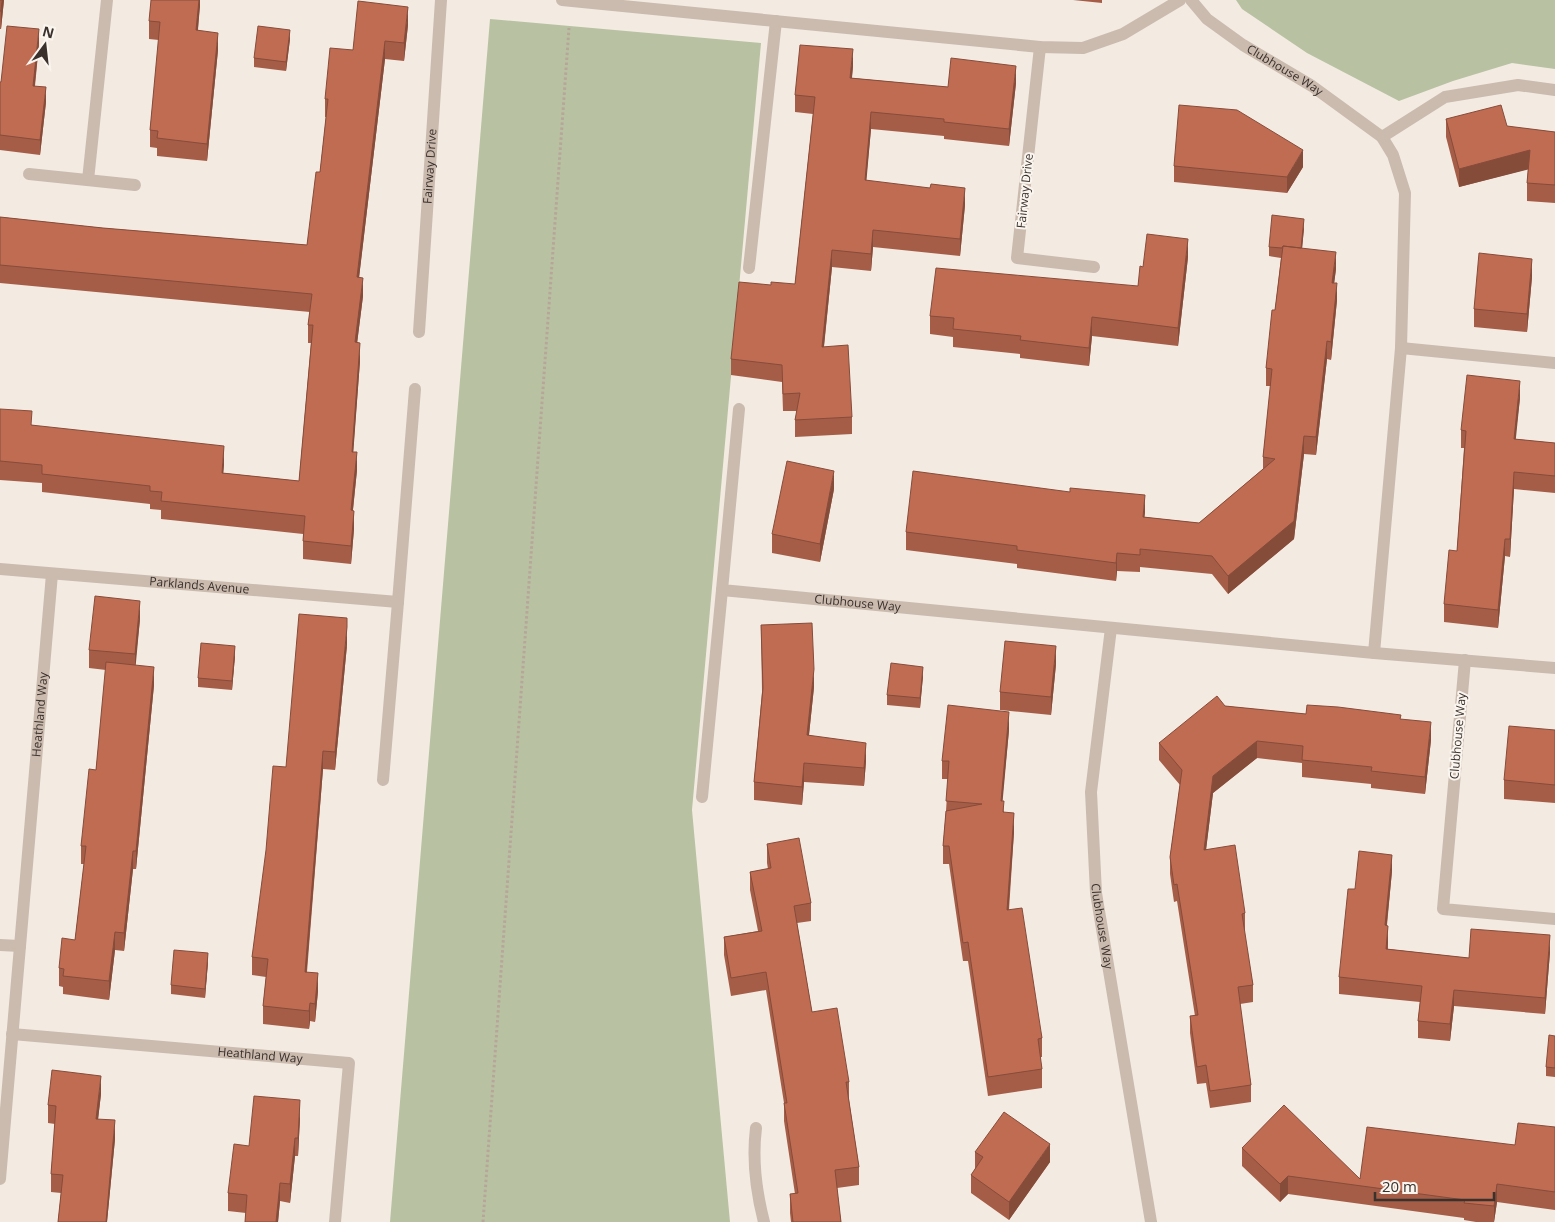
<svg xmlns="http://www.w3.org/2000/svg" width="1555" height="1222" font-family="'Open Sans',sans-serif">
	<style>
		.green { fill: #b8c2a2 }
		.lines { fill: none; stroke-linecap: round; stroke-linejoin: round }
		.path { stroke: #b7a598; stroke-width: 3; stroke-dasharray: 2.5 2.5; stroke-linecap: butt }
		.minor { stroke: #cbbbae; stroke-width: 12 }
		.wall { fill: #a55d47 }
		.shaded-wall { fill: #864c3a }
		.building { fill: #c06c53; stroke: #864c3a }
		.labels { text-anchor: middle; stroke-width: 4; stroke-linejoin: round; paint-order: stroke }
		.street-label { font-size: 12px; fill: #3a302c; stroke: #faf5ef }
	</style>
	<rect width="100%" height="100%" fill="#f3ebe2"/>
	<path class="green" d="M1236,0H1555V69L1512,63L1453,81L1399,101L1307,53L1242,9Z
		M490,19L761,43L692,810L730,1222H390Z"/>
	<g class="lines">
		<path class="path" d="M483,1222L569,28"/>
		<g class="minor">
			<path d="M562,0L1040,47L1083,48L1123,34L1180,0"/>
			<path id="s1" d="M1191,0L1207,19L1243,45L1312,86L1382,137L1393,155L1405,193L1401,348L1374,653L1555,668"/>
			<path d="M1040,47L1017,258L1094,267"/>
			<path d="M1382,137L1445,97L1518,85L1555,90"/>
			<path d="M29,174L135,185"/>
			<path d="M88,180L107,0"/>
			<path d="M749,268L776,21"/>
			<path id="s2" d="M419,332L441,0"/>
			<path d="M1401,348L1555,363"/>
			<path id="s3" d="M739,409L722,590L1374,653"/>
			<path id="s4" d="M0,569L398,602L383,780"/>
			<path d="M398,602L415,389"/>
			<path id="s5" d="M1111,628L1091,792L1096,893L1151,1222"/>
			<path d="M1465,660L1443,909L1555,919"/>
			<path d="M702,797L722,590"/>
			<path d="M0,945L20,946"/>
			<path id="s6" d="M12,1034L349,1063L335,1222"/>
			<path d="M756,1128C752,1160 756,1191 764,1222"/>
			<path id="s7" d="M0,1179L52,574"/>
		</g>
	</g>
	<path class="wall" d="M0,0H4L1,29H0Z
		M200,0L198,30L218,50L207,161L157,156V148L150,147V130L159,40L149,39V21Z
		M1073,0H1102V3Z
		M408,25L404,61L385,59L359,277L363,296L357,343L360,361L353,452L357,470L353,510L354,529L351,564L303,559V534L161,519V510L150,509V504L42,492V483L0,480V409L32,425L224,464L223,473L299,481L311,343H308V325L310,312L0,283V217L103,228L307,245L320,172L326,117H325V99L353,50Z
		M290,39L286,71L254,67V58Z
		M39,44L35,86L46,102L40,155L0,150V82H1Z
		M853,66L852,78L948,87L1016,83L1009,146L944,139V136L871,129L866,180L965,205L960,256L873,247L871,271L832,267L824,347L852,417V434L795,437V420L797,411H783L782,382L731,375V359L771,285L795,284L813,114L795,112V95Z
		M1446,119L1555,132V203L1527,201V183L1528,169L1459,187L1446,137Z
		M1174,166L1303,167L1287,193L1174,182Z
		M1304,228L1302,248L1336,269L1334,283L1337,300L1331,360L1327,359L1316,455L1304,454L1294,539L1228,594L1212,574L1140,567V572L1117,571L1116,581L1017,568V564L906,550V532L1145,512L1144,517L1199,523L1263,469V457L1271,386H1266V368L1275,310L1281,258L1269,256V247Z
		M1188,257L1178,346L1092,336L1089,366L1020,358V354L953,347V337L930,334V316L1138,286L1143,267Z
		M1532,277L1527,332L1474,327V309Z
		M1520,398L1515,439L1555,443V493L1514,489L1510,557L1505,556L1498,628L1444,622V604L1457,551L1464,448H1461V430Z
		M834,489L820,562L772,553V534Z
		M140,619L135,665L154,685L136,869H133L124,951L115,950L109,1000L63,994V987L59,986V968L75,940L84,864H81V846L96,770L106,670L89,668V650Z
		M761,625L814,687L809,735L866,761L864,786L804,782L802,805L754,800V782L762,692Z
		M347,645L335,770L323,769L307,972L318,991L315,1022L310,1021L309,1029L263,1024V1006L266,977L252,975V957L286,767Z
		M235,656L232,690L198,687V678Z
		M1056,664L1051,715L1000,710V692Z
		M923,676L920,708L887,705V695Z
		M1225,706L1306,714L1401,719L1431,740L1425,794L1371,788V784L1302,777V763L1257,758L1213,793L1206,849L1245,913V930L1244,931L1253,985V1002L1240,1004L1251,1085V1102L1210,1108L1206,1083L1197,1084L1190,1033V1016H1195L1177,901L1174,902L1170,874V857L1180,785L1159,760V743Z
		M1009,730L1002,801L1004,813L1014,832L1009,910L1042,1038V1057H1040L1042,1069V1088L988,1096L968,961H963L949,864H943V846L946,811L948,779H942V761Z
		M1555,730V803L1504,799V780Z
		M767,844L811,903V921L797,923L812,1012L849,1082V1100L859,1167V1185L837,1188L841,1222H791L790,1213V1194H795L784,1121V1103L766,990L731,996L724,955V937L758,931L750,890V872L768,869L767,863Z
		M1392,871L1387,925L1388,942V949L1469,958L1550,952L1545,1014L1454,1006L1450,1041L1418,1038V1021L1420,1002L1339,994V977L1355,889Z
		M208,962L205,998L171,994V985Z
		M1555,1036V1077L1546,1076V1067Z
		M101,1094L98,1119L115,1139L107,1222H58L61,1193L51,1192V1174L55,1124L48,1123V1105Z
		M300,1118L298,1156H295L290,1203L280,1201L278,1222H245L246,1213L228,1211V1193L249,1146Z
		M1555,1127V1210L1497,1202L1494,1222H1476L1464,1220V1218L1288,1194L1280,1202L1242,1166V1148L1360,1179L1515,1145Z
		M975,1152L1050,1162L1009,1220L971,1193V1175L975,1170Z"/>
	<path class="shaded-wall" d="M2,0H4L1,29V11Z
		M199,0H200V7L196,48V30Z
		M408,7V25L404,61V43Z
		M39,29V44L33,101V86Z
		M290,30V39L286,71V62Z
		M218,33V50L207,161V144Z
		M385,41V59L357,295V277Z
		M853,49V66L850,95V78Z
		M1016,66V83L1009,146V129Z
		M46,87V102L40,155V140Z
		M871,112V129L865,197V180Z
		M1303,150V167L1287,193V177Z
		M1530,150V169L1459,187V169Z
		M965,188V205L960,256V239Z
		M1304,219V228L1301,260V251Z
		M873,230V247L871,271V254Z
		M1188,239V257L1178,346V328Z
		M832,250V267L822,364V347Z
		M1336,252V269L1332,300V283Z
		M1532,259V277L1527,332V314Z
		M363,278V296L355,360V342Z
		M1337,283V300L1331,360V342Z
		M1092,317V336L1089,366V348Z
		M1327,341V359L1316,455V437Z
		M360,343V361L352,470V452Z
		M1520,381V398L1514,457V439Z
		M1304,436V454L1294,539L1228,594V576Z
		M224,446V464L222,491V473Z
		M357,452V470L351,528V510Z
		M834,471V489L820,562V544Z
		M1514,472V489L1510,557V539Z
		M1145,495V512L1143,535V517Z
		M354,511V529L351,564V546Z
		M1505,539V556L1498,628V610Z
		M1117,553V571L1116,581V563Z
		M140,601V619L135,673V654Z
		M347,627V645L335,770V752Z
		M235,646V656L232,690V681Z
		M1056,646V664L1051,715V697Z
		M154,667V685L136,869V851Z
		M923,667V676L920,708V698Z
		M814,669V687L807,753V735Z
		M1009,712V730L1001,819V801Z
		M1431,722V740L1425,794V777Z
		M1257,741V758L1213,793L1204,867V850L1213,776Z
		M866,743V761L864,786V768Z
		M323,751V769L305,990V972Z
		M804,763V782L802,805V787Z
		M1014,813V832L1007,928V910Z
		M133,851V869L124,951V933Z
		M1392,855V871L1385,942V925Z
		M1388,926V942L1386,966V949Z
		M115,932V950L109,1000V981Z
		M1550,935V952L1545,1014V998Z
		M208,953V962L205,998V989Z
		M318,973V991L315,1022V1004Z
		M1454,990V1006L1450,1041V1024Z
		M310,1003V1021L309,1029V1011Z
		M101,1076V1094L96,1137V1119Z
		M300,1100V1118L298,1156V1138Z
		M115,1120V1139L107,1222H106Z
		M295,1138V1156L290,1203V1184Z
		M1050,1144V1162L1009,1220V1202Z
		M1288,1176V1194L1280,1202V1184Z
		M280,1183V1201L278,1222H276Z
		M1497,1184V1202L1494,1222V1206Z"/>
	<path class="building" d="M0,0H2L1,11H0Z
		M151,0H199L196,30L218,33L207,144L157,138L158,131L150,130L160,22L149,21Z
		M358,1L408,7L404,43L385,41L357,277L363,278L355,342L360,343L352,452H357L351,510L354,511L351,546L303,541L305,516L161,501L162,492L150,491V486L42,474V465L0,461V409L32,411L31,425L224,446L222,473L299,481L313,325H308L312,294L0,265V217L103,228L307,245L316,172H320L328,99H325L330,48L353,50Z
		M7,26L39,29L33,86L46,87L40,140L0,135V82H1Z
		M258,26L290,30L286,62L254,58Z
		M800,45L853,49L850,78L948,87L951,58L1016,66L1009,129L944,122V119L871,112L865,180L930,188L931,184L965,188L960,239L873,230L871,254L832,250L822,347L848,345L852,417L795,420L800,393L783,394L782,365L731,359L739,282L771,285V282L795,284L815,97L795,95Z
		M1179,105L1237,110L1303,150L1287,177L1174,166Z
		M1501,105L1507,126L1555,132V185L1527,183L1530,150L1459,169L1446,119Z
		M1272,215L1304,219L1301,248L1283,246L1282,248L1269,247Z
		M1147,234L1188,239L1178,328L1092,317L1089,348L1020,340L1021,336L953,329L954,318L930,316L936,268L1138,286L1140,266L1143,267Z
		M1283,246L1336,252L1332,283H1337L1331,342L1327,341L1316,437L1304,436L1294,521L1228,576L1212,556L1140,549V555L1117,553L1116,563L1017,550V546L906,532L913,471L1070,492V488L1145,495L1143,517L1199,523L1275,459L1263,457L1272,369L1266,368L1272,310H1275Z
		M1479,253L1532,259L1527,314L1474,309Z
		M1467,375L1520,381L1514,439L1555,443V476L1514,472L1510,539H1505L1498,610L1444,604L1449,550L1457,551L1466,431L1461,430Z
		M787,461L834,471L820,544L772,534Z
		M95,596L140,601L135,654L89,650Z
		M299,614L347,618V627L335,752L323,751L305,972L318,973L315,1004L310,1003L309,1011L263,1006L268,959L252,957L266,850L273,766L286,767Z
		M812,623L814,669L807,735L866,743L864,768L804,763L802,787L754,782L763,688L761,625Z
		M1005,641L1056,646L1051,697L1000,692Z
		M201,643L235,646L232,681L198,678Z
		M106,662L154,667L136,851H133L124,933L115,932L109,981L63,976L64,969L59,968L62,938L75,940L86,846H81L89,769L96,770Z
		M891,663L923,667L920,698L887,695Z
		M1217,696L1225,706L1306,714L1307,705L1338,707L1401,715L1400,719L1431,722L1425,777L1371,771L1372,767L1302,760L1303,746L1257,741L1213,776L1204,850L1235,845L1245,913L1242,914L1253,985L1238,987L1251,1085L1210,1091L1206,1065L1197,1067L1190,1016L1198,1015L1177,884L1174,885L1170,857L1182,770L1159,743Z
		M948,705L1009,712L1001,801H1004L1003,812L1014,813L1007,910L1022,908L1042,1038L1038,1039L1042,1069L988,1077L968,942L963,943L949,846H943L946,811L982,804L946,801L949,761H942Z
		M1509,726L1555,730V785L1504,780Z
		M799,838L811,903L794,906L812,1012L837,1008L849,1082H846L859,1167L835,1170L841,1222H793L790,1194L798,1193L784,1103H787L766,972L731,978L724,937L762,931L750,872L771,868L767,844Z
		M1359,851L1392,855L1385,925L1388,926L1386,949L1469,958L1471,929L1550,935L1545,998L1454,990L1450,1024L1418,1021L1422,986L1339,977L1348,889H1355Z
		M174,950L208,953L205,989L171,985Z
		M1549,1035L1555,1036V1068L1546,1067Z
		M52,1070L101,1076L96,1119L115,1120L106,1222H58L63,1175L51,1174L56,1106L48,1105Z
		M254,1096L300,1100L298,1138H295L290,1184L280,1183L276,1222H245L247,1195L228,1193L234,1144L249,1146Z
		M1284,1105L1360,1179L1367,1127L1515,1145L1518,1123L1555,1127V1192L1497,1184L1494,1206L1464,1203L1465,1200L1288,1176L1280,1184L1242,1148Z
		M1004,1112L1050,1144L1009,1202L971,1175L983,1157L975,1152Z"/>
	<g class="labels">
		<g class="street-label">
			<text dy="4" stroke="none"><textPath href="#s1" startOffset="118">Clubhouse Way</textPath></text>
			<text dy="4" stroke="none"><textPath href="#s2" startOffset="166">Fairway Drive</textPath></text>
			<text transform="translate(1025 191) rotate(-84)" y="4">Fairway Drive</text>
			<text dy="4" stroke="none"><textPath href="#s4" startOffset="200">Parklands Avenue</textPath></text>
			<text dy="4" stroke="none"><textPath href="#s3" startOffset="318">Clubhouse Way</textPath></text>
			<text dy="4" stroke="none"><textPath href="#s7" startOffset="466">Heathland Way</textPath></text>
			<text transform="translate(1458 736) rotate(-85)" y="4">Clubhouse Way</text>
			<text dy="4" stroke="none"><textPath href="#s5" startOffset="300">Clubhouse Way</textPath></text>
			<text dy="4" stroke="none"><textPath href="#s6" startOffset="249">Heathland Way</textPath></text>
		</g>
	</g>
	<g transform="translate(45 45) rotate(15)" stroke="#faf5ef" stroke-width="4" paint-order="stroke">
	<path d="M0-4L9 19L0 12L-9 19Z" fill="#3a302c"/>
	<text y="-8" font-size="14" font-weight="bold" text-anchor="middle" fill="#3a302c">N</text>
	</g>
	<path d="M1375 1192v8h119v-8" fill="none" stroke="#3a302c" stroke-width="2.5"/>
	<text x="1382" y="1192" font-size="15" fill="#3a302c" stroke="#faf5ef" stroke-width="4" paint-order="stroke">20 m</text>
</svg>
